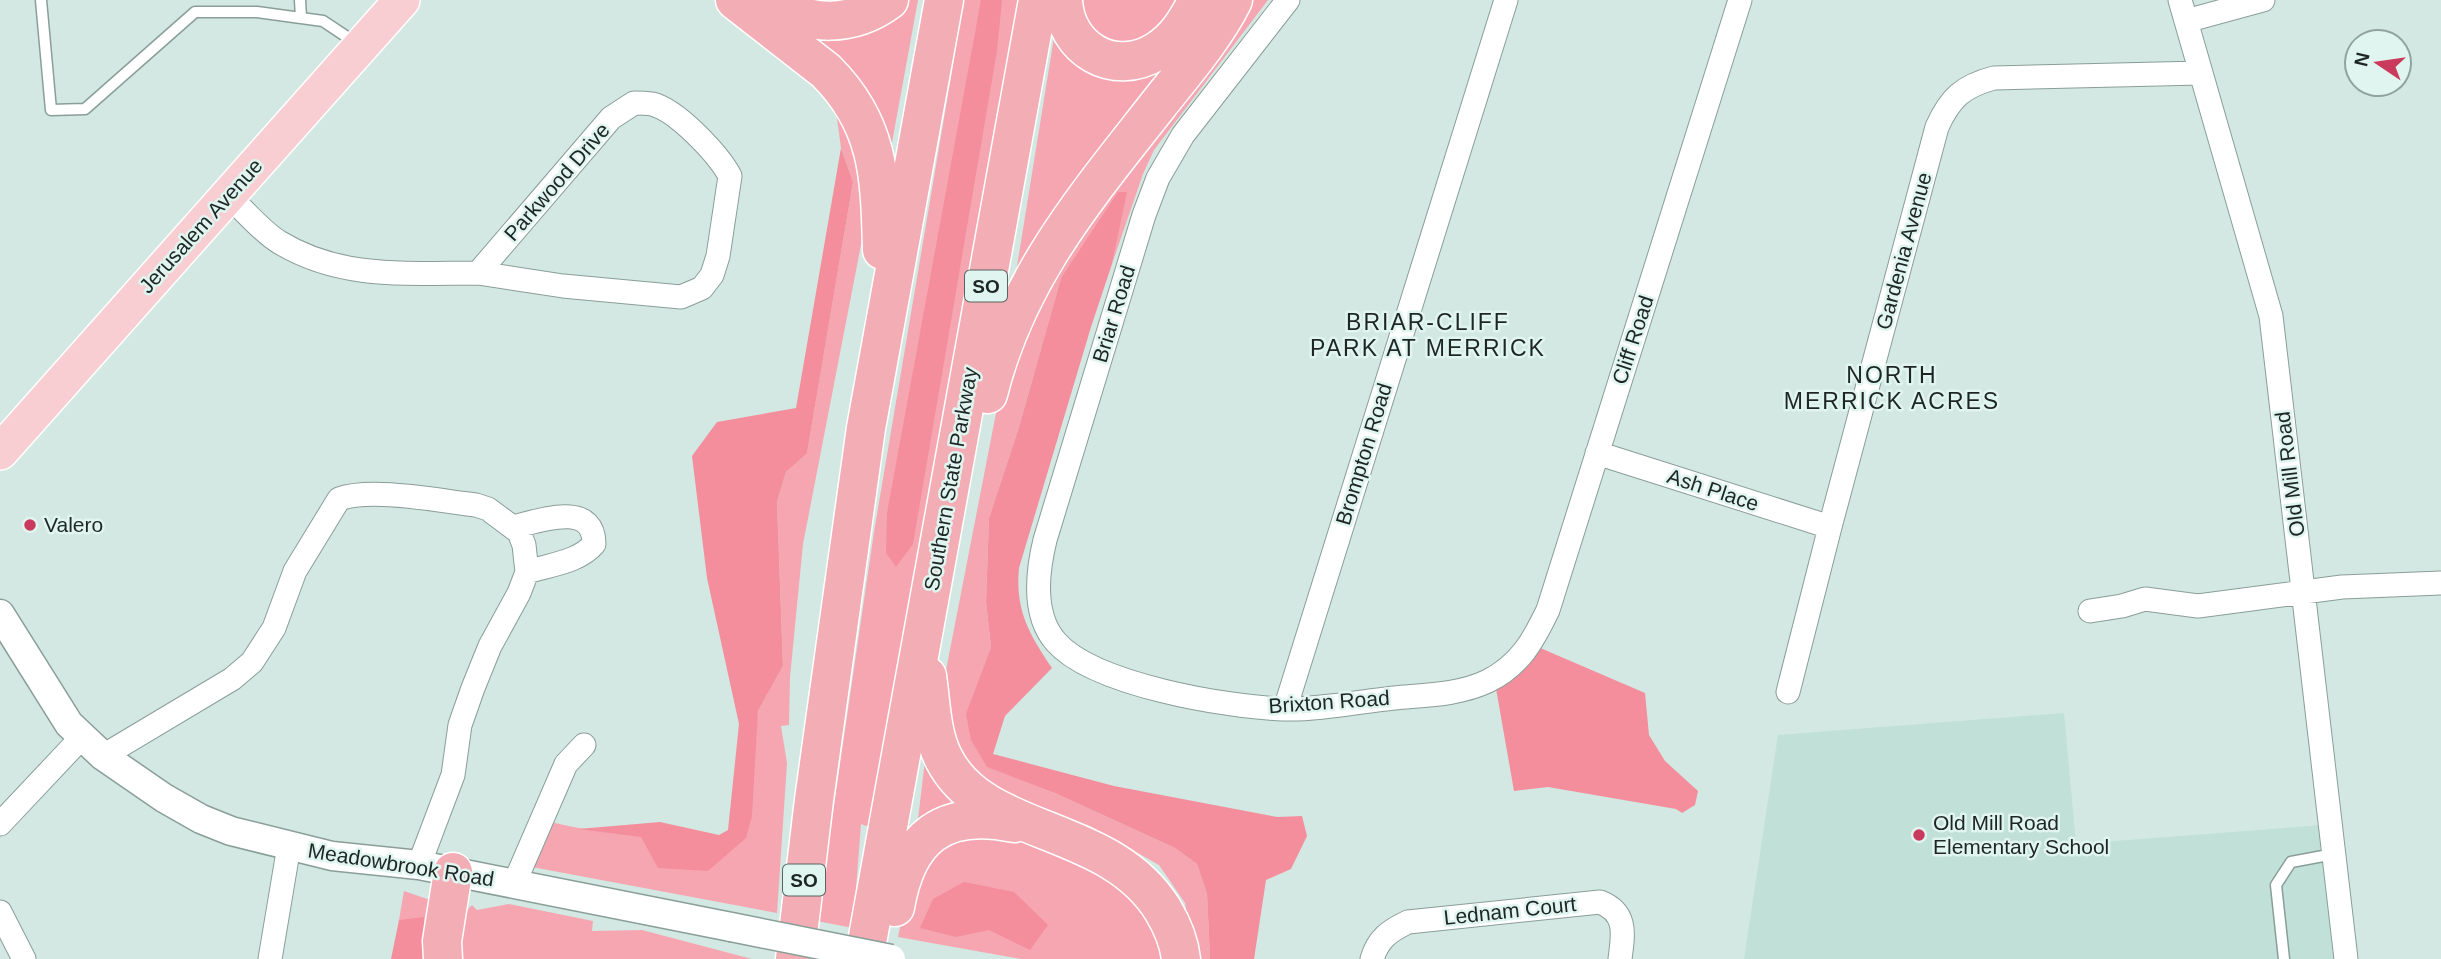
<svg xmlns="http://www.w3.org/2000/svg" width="2441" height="959" font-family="Arial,sans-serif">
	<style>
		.built { fill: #c1e0d7 }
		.green { fill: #f6a6b0 }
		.forest { fill: #f48e9d }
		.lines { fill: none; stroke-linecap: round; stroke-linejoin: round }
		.service-casing { stroke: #8a9e98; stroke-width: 13 }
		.minor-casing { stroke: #8a9e98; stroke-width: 25 }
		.tertiary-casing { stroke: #8a9e98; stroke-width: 31 }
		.primary-casing { stroke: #fff; stroke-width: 38 }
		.motorway-casing { stroke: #fff; stroke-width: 41 }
		.service { stroke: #fff; stroke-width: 10 }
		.minor { stroke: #fff; stroke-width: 23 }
		.tertiary { stroke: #fff; stroke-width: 28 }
		.primary { stroke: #f8ced3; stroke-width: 35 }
		.motorway { stroke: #f3adb5; stroke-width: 38 }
		.tertiary-bridge-casing { stroke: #8a9e98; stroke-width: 31; stroke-linecap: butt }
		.tertiary-bridge { stroke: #fff; stroke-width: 28 }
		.poi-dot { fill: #ca3a5c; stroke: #e0f5ef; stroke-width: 2.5 }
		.labels { text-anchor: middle; stroke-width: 5; stroke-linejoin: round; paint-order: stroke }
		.shield { fill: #e0f5ef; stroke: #586461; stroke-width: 2 }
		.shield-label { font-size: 19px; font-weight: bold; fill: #1e2624 }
		.street-label { font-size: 21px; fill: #1e2624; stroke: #e0f5ef }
		.poi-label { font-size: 21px; fill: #1e2624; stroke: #e0f5ef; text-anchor: start }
		.neighbourhood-label { font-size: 23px; letter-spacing: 2px; fill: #1e2624; stroke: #e0f5ef }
	</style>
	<rect width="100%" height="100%" fill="#d3e8e2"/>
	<path class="built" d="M2064,713L2076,844L2322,825L2334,959H1744L1778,735Z"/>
	<path class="green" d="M901,0H918L889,159L790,19Z
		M964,0H1020L869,827L861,824L853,928L817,921L874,532Z
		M1072,0H1184L1159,34L1134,48L1099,41Z
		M1243,0H1268L1154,150L1143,174L1112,264L1126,192L1061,278L1019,427L989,518L986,602L991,647L979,680L988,767L1057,794L1175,848L1197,864L1207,894L1210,959H1195L1185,903L1159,865L1090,826L986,790L957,762L941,696L998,403L1058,257Z
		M1056,25L1159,61L1172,70L1013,291Z
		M833,89L873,183L803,544L790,677L789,725L781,726L787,763L777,913L532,867L551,822C615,838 680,837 746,837L758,711L783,666L777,502L786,472L807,452L853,182L841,148Z
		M927,744L972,807L919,824L918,819Z
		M1007,830L1120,874L1170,959H1021L898,937L911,875L932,845Z
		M404,891L433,901L431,949L399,920Z
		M509,904L593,921L592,931L642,930L752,959H460L461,916L472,905L477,910Z"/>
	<path class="forest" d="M981,0H1002L997,51L913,544L896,567L886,553L887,513Z
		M841,148L853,182L807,453L786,472L777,502L783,666L758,711L752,816L746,838L708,871L658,868L641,837L578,829L660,822L719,835L728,830L739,724L707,578L692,456L717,422L796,408Z
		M1118,192H1127L1112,264L1091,327L1019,568C1015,610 1029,634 1052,668L1005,716L993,754L1114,786L1277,817L1302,816L1307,836L1291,869L1266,880L1254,959H1210L1207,894L1197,864L1175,848L1057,794L987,767L971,740L966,714L991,647L986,602L989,518L1019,427L1061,278Z
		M1531,644L1645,693L1649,735L1665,761L1698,791L1695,805L1682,813L1676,809L1548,787L1514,791L1494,677Z
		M964,882L1014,892L1048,925L1030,950L989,930L956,937L920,928L933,899Z
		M424,917L425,959H391L399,920Z"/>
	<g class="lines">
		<defs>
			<path id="service" d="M41,0L51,110L85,109L195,12H257L323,21L356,43
				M300,0L301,18
				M2284,959L2276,885L2291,862L2334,854"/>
			<path id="minor" d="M1288,0L1183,135L1158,178L1144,215L1045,540C1037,573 1032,615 1056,642C1094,685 1227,707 1283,709C1318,710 1358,702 1394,698C1425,695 1459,695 1488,681C1520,665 1533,641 1548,610L1740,0
				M2180,0L2271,316L2346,959
				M2186,21L2263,0
				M634,103C640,103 646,103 652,104C677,110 718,154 730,176L718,256L712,275L702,288L681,297L563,286L478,273L611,118Z
				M228,195C244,210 261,231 279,242C341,280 409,273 478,273
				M1597,453L1830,527
				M513,527C539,521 594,500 594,544C579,562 549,565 527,572
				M2090,611L2122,606L2145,599L2198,606L2342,587L2441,583
				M1788,692L1830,527L1937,127C1950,98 1963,86 1994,78L2201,73
				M1285,709L1506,0
				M103,756L232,679L252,662L274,628L295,571L339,499C371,487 440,501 476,505L488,509L519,532L524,545L527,572L519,593L490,646L473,688L460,725L453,775L419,865
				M0,824L82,737
				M514,884L566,764L584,745
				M0,912L24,959
				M270,959L289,846
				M1372,959C1378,939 1389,931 1408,922L1600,902C1628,913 1623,935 1620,959"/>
			<path id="tertiary" d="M0,614L69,724L103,756L164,798L201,819L231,831L332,856L419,865L731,927"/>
			<path id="primary" d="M0,452L402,0"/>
			<path id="motorway" d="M735,0L826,71C880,125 880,178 882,250
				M772,0C807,29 854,26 889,0
				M1063,0C1065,49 1114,78 1157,51C1177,39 1188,19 1198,0
				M988,394C1017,277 1086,197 1158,105C1184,72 1214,38 1233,0
				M927,676C931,703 931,734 944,759C984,838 1110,823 1163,910C1172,925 1179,941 1181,959
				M895,907C907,837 943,808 1014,823
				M443,959L442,941L453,872
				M795,959L814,800L866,428L944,0
				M864,959L1038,0"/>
		</defs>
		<use href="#service" class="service-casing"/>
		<use href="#minor" class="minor-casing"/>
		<use href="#tertiary" class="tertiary-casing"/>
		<use href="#primary" class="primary-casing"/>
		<use href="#motorway" class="motorway-casing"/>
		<use href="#service" class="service"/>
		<use href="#minor" class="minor"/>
		<use href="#tertiary" class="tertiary"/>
		<use href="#primary" class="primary"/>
		<use href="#motorway" class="motorway"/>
		<defs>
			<path id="tertiary-bridge" d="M731,927L891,959"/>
		</defs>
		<use href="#tertiary-bridge" class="tertiary-bridge-casing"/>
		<use href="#tertiary-bridge" class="tertiary-bridge"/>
	</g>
	<g class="poi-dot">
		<circle cx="30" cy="525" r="7"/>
		<circle cx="1919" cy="835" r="7"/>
	</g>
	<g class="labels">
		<g class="shield">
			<rect x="965" y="270.5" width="42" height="31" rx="5"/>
			<rect x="783" y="864.5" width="42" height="31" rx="5"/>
		</g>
		<g class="shield-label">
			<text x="986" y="293">SO</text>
			<text x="804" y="887">SO</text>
		</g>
		<g class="street-label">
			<text transform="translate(557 182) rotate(-49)" y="7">Parkwood Drive</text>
			<text transform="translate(201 226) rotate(-48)" y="7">Jerusalem Avenue</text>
			<text transform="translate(1904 251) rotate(-75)" y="7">Gardenia Avenue</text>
			<text transform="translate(1114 314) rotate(-73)" y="7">Briar Road</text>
			<text transform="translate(1633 340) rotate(-72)" y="7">Cliff Road</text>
			<text transform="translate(1364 454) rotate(-73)" y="7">Brompton Road</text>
			<text transform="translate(2290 474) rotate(-97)" y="7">Old Mill Road</text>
			<text transform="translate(951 479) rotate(-80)" y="7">Southern State Parkway</text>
			<text transform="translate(1713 490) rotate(18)" y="7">Ash Place</text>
			<text transform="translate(1329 702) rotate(-4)" y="7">Brixton Road</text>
			<text transform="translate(401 865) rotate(9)" y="7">Meadowbrook Road</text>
			<text transform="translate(1510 911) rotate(-6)" y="7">Lednam Court</text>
		</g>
		<g class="poi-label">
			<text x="44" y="532">Valero</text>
			<text x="1933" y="830">Old Mill Road<tspan x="1933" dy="24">Elementary School</tspan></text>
		</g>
		<g class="neighbourhood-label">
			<text x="1428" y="330">BRIAR-CLIFF<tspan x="1428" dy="26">PARK AT MERRICK</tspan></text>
			<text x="1892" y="383">NORTH<tspan x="1892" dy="26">MERRICK ACRES</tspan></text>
		</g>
	</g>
	<g transform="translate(2378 63) rotate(283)"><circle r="33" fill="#e0f5ef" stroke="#92a29e" stroke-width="2"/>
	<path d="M0-5L12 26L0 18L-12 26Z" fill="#ca3a5c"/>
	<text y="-10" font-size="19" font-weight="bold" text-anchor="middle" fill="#1e2624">N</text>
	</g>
</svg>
